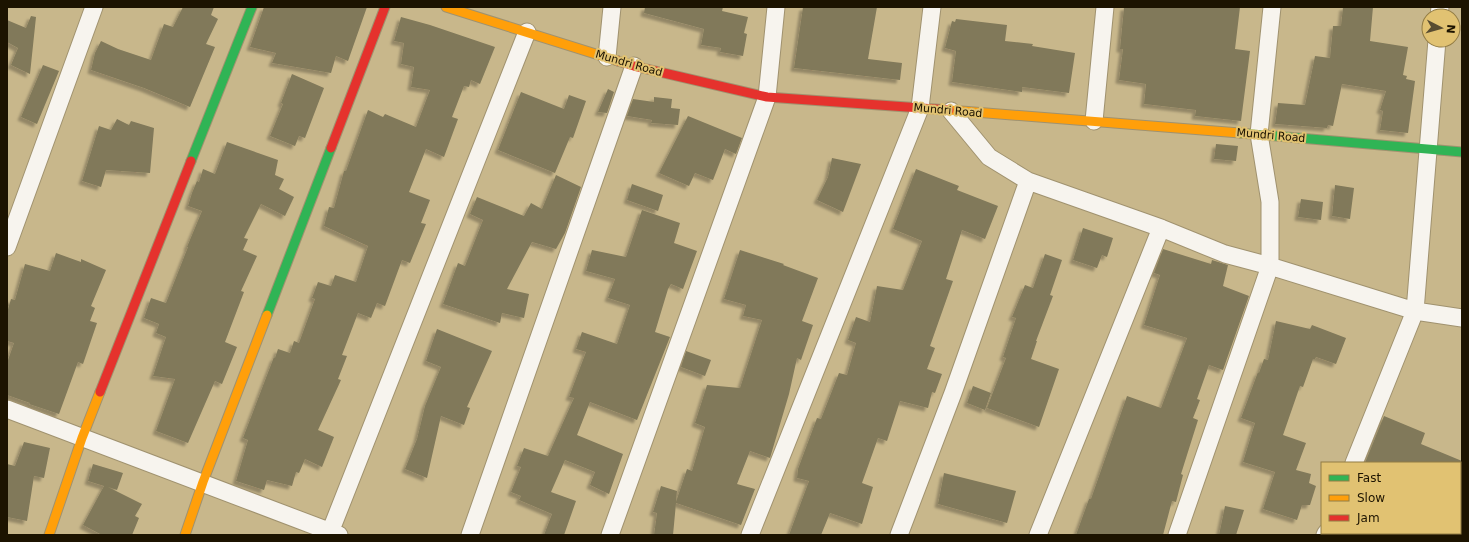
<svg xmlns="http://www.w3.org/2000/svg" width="1469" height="542" font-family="'DejaVu Sans',sans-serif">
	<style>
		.building { fill: #81795a; filter: url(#shadow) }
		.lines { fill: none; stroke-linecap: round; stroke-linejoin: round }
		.street-casing { stroke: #a0926f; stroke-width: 19 }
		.fast-casing { stroke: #a0926f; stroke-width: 11 }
		.slow-casing { stroke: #a0926f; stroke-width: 11 }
		.jam-casing { stroke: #a0926f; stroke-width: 11 }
		.street { stroke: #f7f4ee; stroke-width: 17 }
		.fast { stroke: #30b455; stroke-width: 9 }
		.slow { stroke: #ff9f0a; stroke-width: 9 }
		.jam { stroke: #e5322d; stroke-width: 9 }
		.labels { text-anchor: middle; stroke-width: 4; stroke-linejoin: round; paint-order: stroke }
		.street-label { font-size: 11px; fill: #1c1300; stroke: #e1c272 }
	</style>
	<defs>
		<filter id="shadow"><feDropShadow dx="-3.5" dy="3.5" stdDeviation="1" flood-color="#0004"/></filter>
	</defs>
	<rect width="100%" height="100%" fill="#c8b78b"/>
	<path class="building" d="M183,7H214L211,15L218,19L206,44L215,47L190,107L144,88L91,70L95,53L101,41L118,49L151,60L164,24L173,27Z
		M264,7H367L348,61L336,56L331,73L272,63L276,53L250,47Z
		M645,7H723L722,11L748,17L744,33L747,34L743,56L720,52L721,48L701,45L704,29L644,13Z
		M803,7H877L868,59L902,63L900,80L794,68Z
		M1124,7H1240L1235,49L1250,51L1241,121L1195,116L1196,110L1144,104L1146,84L1119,80L1123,49H1120Z
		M1343,7H1373L1370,41L1408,47L1403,75L1407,76L1406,79L1415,81L1408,133L1380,130L1383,111L1380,110L1386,91L1342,84L1333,126L1328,125L1327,128L1275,124L1278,103L1305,105L1315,56L1330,58L1333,26H1341Z
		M31,16L36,17L30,74L11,65L18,48L7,42V20L26,28Z
		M401,17L430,25L495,47L480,84L471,80L469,87L464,86L452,117L458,119L444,157L426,149L409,192L430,200L421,223L426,224L410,263L402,260L385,306L377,303L371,318L358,313L342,355L347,356L338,379L341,380L318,430L334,437L322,467L305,459L299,473L296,472L292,486L267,480L264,490L236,481L248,440L243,438L274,357L275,358L278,349L290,353L294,341L299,343L315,299L312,298L318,282L331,286L335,275L356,282L368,246L324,226L329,207L334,208L344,171H346L368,110L383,117L385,114L416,127L430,90L411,87L414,67L401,64L404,43L394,41Z
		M956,19L1007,25L1005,41L1033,44L1032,46L1075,53L1069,93L1022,87V92L952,82L956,51L945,48L952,21L955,22Z
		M43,65L59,71L37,124L21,117Z
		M292,74L324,88L305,138L299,136L295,146L270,136L283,104L281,103Z
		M608,89L614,92L607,113L598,112Z
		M521,92L564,109L569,95L586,101L573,138L570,137L555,173L498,150Z
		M654,97L672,99L671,108L680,109L678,125L651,123L652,120L627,116L633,99L654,102Z
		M688,116L742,138L736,154L725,149L713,180L695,173L689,186L659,173Z
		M117,119L129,125L131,121L154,128L150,173L106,170L101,187L82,181L99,126L111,130Z
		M227,142L278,160L275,175L284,179L279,189L294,197L285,216L261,204L244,238L248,239L243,250L257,256L241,291L244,292L225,342L237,347L222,384L215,381L188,443L156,431L175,379L153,376L166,337L156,333L159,324L144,318L151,298L166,303L188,247H187L202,211L188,206L192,193L197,181L199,182L203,169L215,174Z
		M1216,144L1238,146L1236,161L1214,159Z
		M832,158L861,164L843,212L817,200L828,177Z
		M916,169L959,186L957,190L998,206L985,239L962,230L946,279L953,281L930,346L935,348L927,369L942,374L935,393L932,392L928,408L900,401L887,441L878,438L862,483L873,487L862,524L830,513L821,535H789L809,481L797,478L798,469L817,418L821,419L839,373L847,375L856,343L848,340L856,317L870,322L877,286L903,290L922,241L893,229Z
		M556,175L581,187L565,233L556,249L532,242L507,289L529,294L524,318L502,313L500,323L443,304L458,263L465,266L483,220L470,214L477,197L524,216L531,203L542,209Z
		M632,184L663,195L658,211L627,200Z
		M1335,185L1354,188L1350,219L1332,216Z
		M1301,199L1323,202L1321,220L1298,217Z
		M642,210L680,223L674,243L697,251L683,289L671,284L668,289L655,332L670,337L637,420L590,402L577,435L623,454L609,494L590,485L595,472L565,460L551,492L576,501L564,535H544L552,514L519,500L521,496L511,492L521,467L517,466L524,448L548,456L574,398L569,397L586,352L576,349L582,332L617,344L630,305L608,298L615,279L586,271L592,250L626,257Z
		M1083,228L1113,238L1107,257L1102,255L1097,268L1073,260Z
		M1163,249L1211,264L1212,260L1228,265L1223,286L1249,296L1223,370L1209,365L1197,399L1200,400L1193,418L1198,420L1181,474L1183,475L1176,502L1172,501L1163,535H1076L1089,499H1091L1127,396L1161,408L1187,338L1144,325L1160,275L1154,273Z
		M740,250L784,264L783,265L818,278L802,321L813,325L801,360L797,358L789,394L770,458L750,451L737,484L755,489L741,525L676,503L673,535H654L657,513L653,512L661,486L677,491L676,502L687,469L692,471L705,427L695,423L707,385L740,388L762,320L743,316L746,305L724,299Z
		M56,253L81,262V259L106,270L91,306L95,308L90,321L97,323L83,364L78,362L59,414L29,404L30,403L7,395V363L14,343L7,341V313L11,299L15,300L25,264L50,271Z
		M1045,254L1062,260L1050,295L1053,296L1036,341H1037L1031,359L1059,369L1039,427L987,408L1006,358L1003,357L1016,318L1012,317L1025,285L1033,288Z
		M1276,321L1310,329L1312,325L1346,338L1336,364L1316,357L1315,359H1313L1303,387L1300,386L1283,435L1306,443L1296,470L1311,474L1309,483L1316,486L1310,505H1302L1297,520L1263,509L1275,472L1243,462L1255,423L1241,418L1258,372L1259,373L1264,359L1268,360Z
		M437,329L492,351L467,407L470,408L464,425L441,416L427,478L405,469L417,439L425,406L441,367L426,361Z
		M686,351L711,360L705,376L681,367Z
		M973,386L991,393L985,410L967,403Z
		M1384,416L1425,433L1421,444L1462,461V463H1365Z
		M24,442L50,448L44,478L34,476L27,521L7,517V464L15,466Z
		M93,464L123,473L117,490L108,487L142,504L135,516L139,518L132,535H102L83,525L104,486L88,481Z
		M944,473L1016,491L1007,523L938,504Z
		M1225,506L1244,510L1236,535H1219Z"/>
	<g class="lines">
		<defs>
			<path id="street" d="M1439,16L1440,7
				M607,57L612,7
				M951,111L989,157L1028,181L1161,228L1225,254L1270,266L1415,311L1462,318
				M1094,121L1105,7
				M7,247L94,7
				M7,409L339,535
				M1354,463L1415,311L1437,40
				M1460,515L1462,509
				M329,535L527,32
				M470,535L634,66
				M610,535L767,97L776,7
				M750,535L920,108L932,7
				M899,535L953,393L1028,181
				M1038,535L1161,228
				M1177,535L1270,266V202L1259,134L1272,7
				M1325,535L1326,533
				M1453,535L1454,533"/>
			<path id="fast" d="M1240,133L1462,152
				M191,161L252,7
				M267,315L331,148"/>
			<path id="slow" d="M446,7L618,61
				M949,110L1240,133
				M49,535L82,438L100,392
				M185,535L203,482L267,315"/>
			<path id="jam" d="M618,61L634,66L767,97L949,110
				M331,148L385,7
				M100,392L191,161"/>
		</defs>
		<use href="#street" class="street-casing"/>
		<use href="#fast" class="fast-casing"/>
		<use href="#slow" class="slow-casing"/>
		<use href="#jam" class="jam-casing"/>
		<use href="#street" class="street"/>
		<use href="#fast" class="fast"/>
		<use href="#slow" class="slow"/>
		<use href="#jam" class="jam"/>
	</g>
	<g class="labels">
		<g class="street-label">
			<text transform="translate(629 63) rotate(16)" y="4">Mundri Road</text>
			<text transform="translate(948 110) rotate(5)" y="4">Mundri Road</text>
			<text transform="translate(1271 135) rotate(5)" y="4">Mundri Road</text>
		</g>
	</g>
	<rect width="1469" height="542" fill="none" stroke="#1c1300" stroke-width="16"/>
	<rect x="1321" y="462" width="140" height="72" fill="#e1c272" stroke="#927c44"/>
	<rect x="1329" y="475" width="20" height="6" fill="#30b455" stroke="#927c44"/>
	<text x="1357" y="482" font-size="12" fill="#1c1300">Fast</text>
	<rect x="1329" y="495" width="20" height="6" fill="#ff9f0a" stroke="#927c44"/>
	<text x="1357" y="502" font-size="12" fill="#1c1300">Slow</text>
	<rect x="1329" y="515" width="20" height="6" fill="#e5322d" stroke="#927c44"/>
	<text x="1357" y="522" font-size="12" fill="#1c1300">Jam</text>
	<g transform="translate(1441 28) rotate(96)"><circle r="19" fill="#e1c272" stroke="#927c44"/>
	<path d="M0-3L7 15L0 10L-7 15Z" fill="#584c31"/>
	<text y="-6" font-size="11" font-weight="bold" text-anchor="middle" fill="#1c1300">N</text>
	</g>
</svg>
